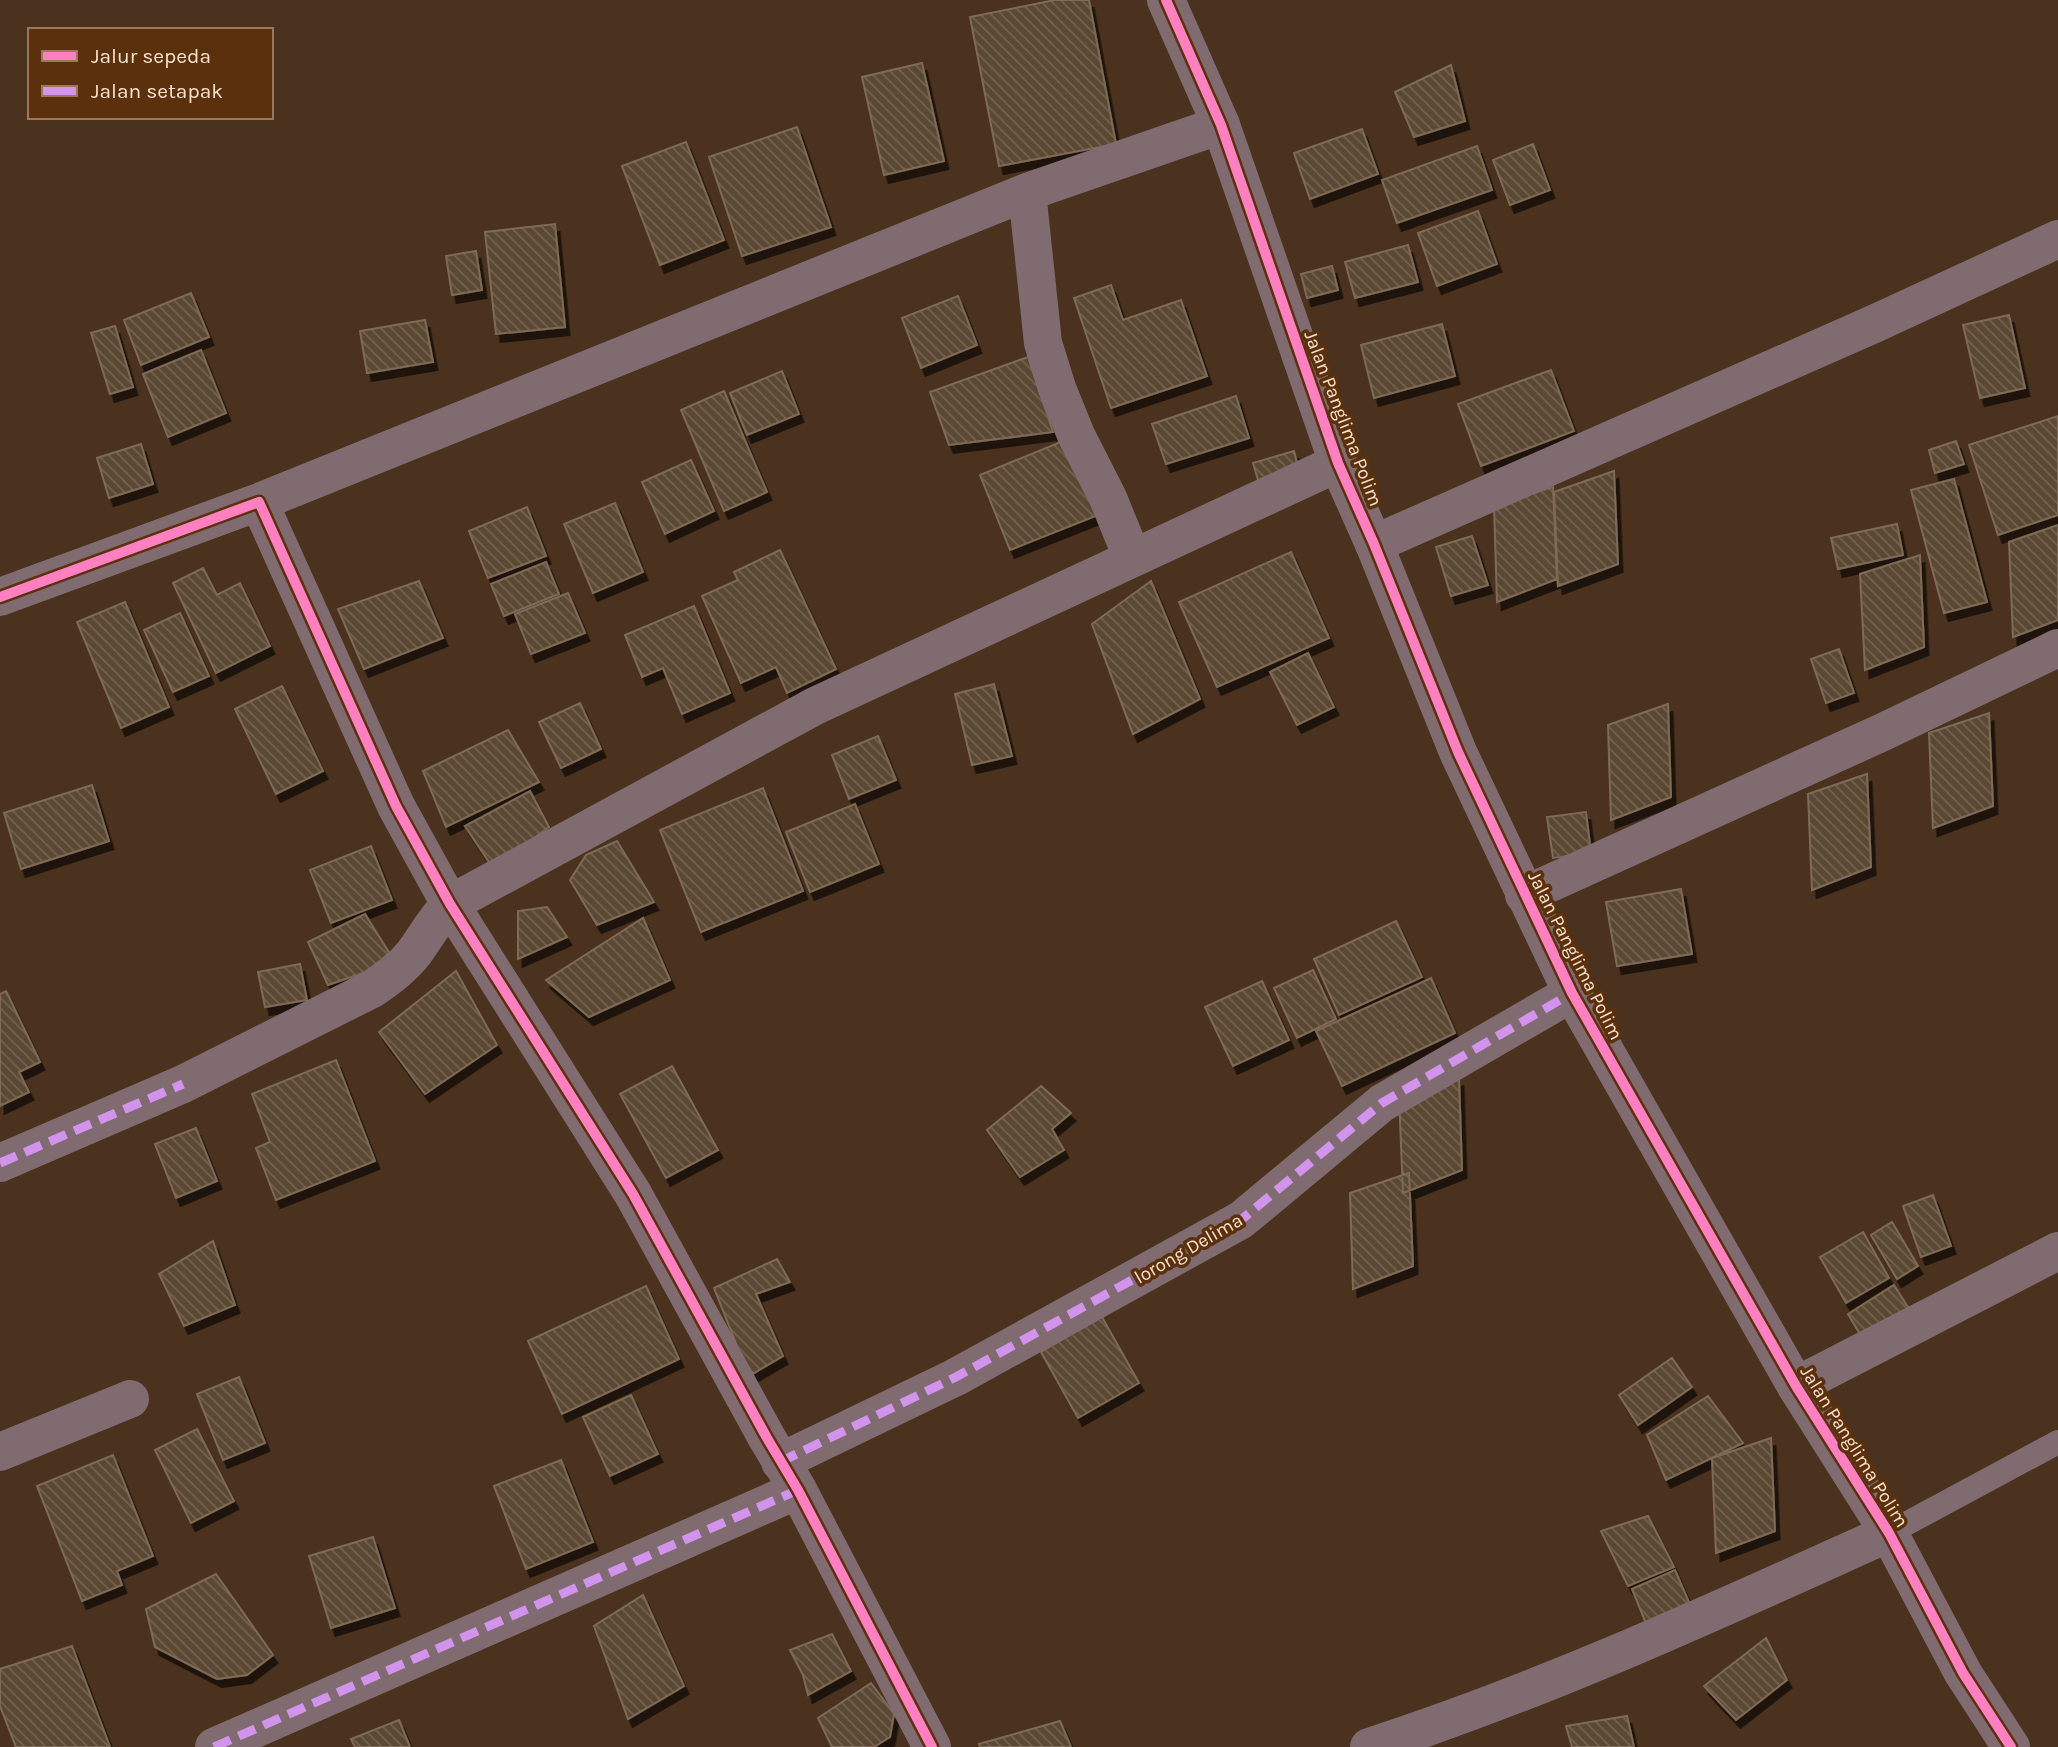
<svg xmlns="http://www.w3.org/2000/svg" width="2058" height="1747" font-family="Karla,sans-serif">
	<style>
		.building { fill: url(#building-back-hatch); stroke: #7e6b56; stroke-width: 2; filter: url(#shadow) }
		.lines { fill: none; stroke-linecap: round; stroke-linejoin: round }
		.service { stroke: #806c70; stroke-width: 24 }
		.minor { stroke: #806c70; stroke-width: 38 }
		.tertiary { stroke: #806c70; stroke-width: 38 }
		.quiet { stroke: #d193ec; stroke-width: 9; stroke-dasharray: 18 9; stroke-linecap: butt }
		.cycleway-casing { stroke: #5b300d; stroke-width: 15 }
		.cycleway { stroke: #ff80c0; stroke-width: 10 }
		.labels { text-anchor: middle; stroke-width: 7; stroke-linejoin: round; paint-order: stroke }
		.street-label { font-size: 19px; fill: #fce1cf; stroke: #5b300d }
	</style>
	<defs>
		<pattern id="building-back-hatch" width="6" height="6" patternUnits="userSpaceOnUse" patternTransform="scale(1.75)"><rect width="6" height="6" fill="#5a4833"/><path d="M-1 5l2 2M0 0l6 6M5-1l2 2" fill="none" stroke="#736250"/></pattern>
		<filter id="shadow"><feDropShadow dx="4.5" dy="8" stdDeviation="0" flood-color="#0009"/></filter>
	</defs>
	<rect width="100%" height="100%" fill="#4a321e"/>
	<path class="building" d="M1055,0H1089L1116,144L999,166L970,17Z
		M922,63L944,161L884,175L862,77Z
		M1451,65L1465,121L1414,137L1395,92Z
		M797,127L831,227L742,256L709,157Z
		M1362,129L1378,174L1310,199L1294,153Z
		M686,142L724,240L660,265L622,166Z
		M1533,144L1550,190L1510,205L1493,160Z
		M1477,146L1492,190L1397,223L1382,180Z
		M1478,211L1497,264L1437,286L1418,233Z
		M555,224L565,327L496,334L485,232Z
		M1408,245L1418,282L1355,298L1345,262Z
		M476,251L482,290L452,295L446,256Z
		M1332,266L1338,290L1307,298L1301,274Z
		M1111,285L1123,320L1181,300L1207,376L1111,408L1074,298Z
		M191,293L209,337L141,365L124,320Z
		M958,296L977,345L921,368L902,318Z
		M2009,315L2025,388L1980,398L1963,325Z
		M425,320L433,362L367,373L360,331Z
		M1442,324L1455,376L1374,398L1361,345Z
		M115,326L133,387L110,394L91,333Z
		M201,350L226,413L168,437L143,374Z
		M1028,357L1053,432L949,445L930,392Z
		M1551,370L1574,431L1481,466L1458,404Z
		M782,371L799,414L747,435L730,393Z
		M724,391L767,492L724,511L681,410Z
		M1236,396L1249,438L1166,464L1152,424Z
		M2058,416V515L1998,535L1969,445Z
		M1068,439L1098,515L1010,550L980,475Z
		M1956,441L1964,464L1935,473L1929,450Z
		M141,444L153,484L109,498L97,458Z
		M1294,451L1299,471L1259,483L1253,463Z
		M691,460L714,511L665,534L642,482Z
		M1614,471L1618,564L1558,586L1554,492Z
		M1954,479L1987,602L1944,613L1911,490Z
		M1553,487L1557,579L1497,602L1494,506Z
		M615,503L643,572L593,593L564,524Z
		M527,507L546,556L488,578L469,531Z
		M1897,524L1903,555L1838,569L1831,538Z
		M2058,525V620L2013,637L2009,542Z
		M1472,536L1488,585L1451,596L1436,547Z
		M780,550L836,669L787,693L776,667L741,683L702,596L738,580L734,572Z
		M1291,552L1329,638L1217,687L1179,602Z
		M1920,555L1924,647L1865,670L1860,574Z
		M546,562L559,594L504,616L491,584Z
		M203,568L217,595L240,583L270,646L216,673L173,583Z
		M419,581L443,638L364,669L338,609Z
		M1151,581L1200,699L1133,734L1092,624Z
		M568,593L585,633L531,654L515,614Z
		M125,602L169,707L121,728L77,622Z
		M694,606L730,693L682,714L663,668L642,677L625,635Z
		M180,613L209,676L173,692L144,630Z
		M1839,649L1854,693L1826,703L1811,659Z
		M1308,653L1334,707L1297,725L1270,672Z
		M994,684L1012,756L972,765L955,694Z
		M282,686L323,771L276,794L235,709Z
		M580,703L601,749L561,768L539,722Z
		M1668,704L1671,797L1611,820L1608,725Z
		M1989,713L1993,806L1933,828L1929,733Z
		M508,730L539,782L446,827L423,771Z
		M878,736L896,780L849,799L832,755Z
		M1867,774L1871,867L1812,890L1808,794Z
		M92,785L109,841L21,869L4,813Z
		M763,788L803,891L701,932L660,830Z
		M530,791L549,827L493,868L465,826Z
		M855,804L879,864L810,892L786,832Z
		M1586,812L1591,853L1553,858L1547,817Z
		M617,841L654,902L597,925L570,880L586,855Z
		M371,846L392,900L331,923L310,870Z
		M1681,889L1692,954L1617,966L1606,902Z
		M547,907L567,937L518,959V911Z
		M365,914L395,962L328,985L308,942Z
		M643,918L670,980L589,1017L546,980Z
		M1396,921L1422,977L1339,1015L1314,959Z
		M300,964L307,1000L265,1007L258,972Z
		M1313,970L1336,1019L1297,1038L1274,988Z
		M456,971L497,1045L425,1094L379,1032Z
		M1431,978L1455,1033L1342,1086L1316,1031Z
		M1262,981L1289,1040L1233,1066L1205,1007Z
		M6,991L40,1062L19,1072L29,1092L0,1106V994Z
		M336,1060L375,1161L276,1200L256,1148L270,1142L252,1094Z
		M672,1066L718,1150L666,1178L620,1094Z
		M1459,1078L1462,1170L1403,1193L1399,1097Z
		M1041,1086L1071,1113L1052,1129L1064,1150L1020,1177L987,1130Z
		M196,1128L217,1181L176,1198L155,1144Z
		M1409,1173L1413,1266L1353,1289L1350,1193Z
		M1933,1195L1951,1246L1921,1257L1903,1206Z
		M1892,1222L1918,1266L1897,1279L1871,1235Z
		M1863,1232L1889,1278L1846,1303L1820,1257Z
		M213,1241L235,1305L184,1326L159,1274Z
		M777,1259L790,1282L756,1294L783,1356L749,1376L714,1288Z
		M1894,1285L1911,1312L1864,1341L1848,1314Z
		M646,1286L679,1359L562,1414L528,1341Z
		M1102,1317L1139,1383L1078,1418L1041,1352Z
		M1672,1358L1692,1387L1638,1425L1619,1395Z
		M239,1377L265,1443L223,1460L197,1394Z
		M631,1395L658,1454L610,1476L583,1417Z
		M1708,1396L1743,1443L1666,1480L1647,1435Z
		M197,1429L234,1501L191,1523L155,1450Z
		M1771,1438L1775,1531L1716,1553L1712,1458Z
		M113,1455L153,1556L117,1571L122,1585L82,1601L37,1486Z
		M561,1460L593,1542L526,1569L494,1486Z
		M1648,1516L1674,1567L1628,1586L1601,1531Z
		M373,1537L395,1608L331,1628L309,1556Z
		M1675,1570L1691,1607L1647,1626L1632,1589Z
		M216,1574L273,1655L247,1675L217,1679L155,1647L146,1609Z
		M643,1595L684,1686L628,1719L594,1626Z
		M832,1634L851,1671L808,1695L803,1675L790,1650Z
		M1766,1638L1787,1680L1736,1720L1704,1686Z
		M72,1646L110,1747H16L0,1706V1669Z
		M871,1683L894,1714L890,1737L874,1747H832L818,1718Z
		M1627,1716L1634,1747H1572L1566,1726Z
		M399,1720L410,1747H355L351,1739Z
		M1060,1721L1071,1747H980L979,1744Z"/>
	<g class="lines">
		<path class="service" d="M1889,1533L2058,1442"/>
		<path class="minor" d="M1027,192L1043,343L1057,388L1076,435L1108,498L1132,557
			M259,502L1027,192L1221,125
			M1374,544L1876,323L2058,239
			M0,597L259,502L396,806L450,904L633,1194L767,1438L798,1490L932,1747
			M1524,895L1883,732L2058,648
			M0,1163L183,1084L372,989C388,978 402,968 414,953C426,936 435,920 450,904L815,706L1338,463
			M1796,1386L2058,1251
			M0,1452L130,1399
			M780,1462L956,1377L1241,1220L1382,1103L1572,993
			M214,1747L798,1490
			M1369,1747C1548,1689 1718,1610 1889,1533"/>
		<path class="tertiary" d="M1166,0L1221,125L1338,463L1374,544L1458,752L1572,993L1796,1386L1889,1533L1963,1673L2011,1747"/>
		<path class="quiet" d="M0,1163L183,1084
			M780,1462L956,1377L1241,1220L1382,1103L1572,993
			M214,1747L798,1490"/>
		<defs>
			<path id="cycleway" d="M1166,0L1221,125L1338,463L1374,544L1458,752L1572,993L1796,1386L1889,1533L1963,1673L2011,1747
				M0,597L259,502L396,806L450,904L633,1194L767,1438L798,1490L932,1747"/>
		</defs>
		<use href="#cycleway" class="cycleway-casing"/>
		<use href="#cycleway" class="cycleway"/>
	</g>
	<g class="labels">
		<g class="street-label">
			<text transform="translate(1344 418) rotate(69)" y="7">Jalan Panglima Polim</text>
			<text transform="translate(1576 955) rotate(63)" y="7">Jalan Panglima Polim</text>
			<text transform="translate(1188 1248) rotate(-30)" y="7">lorong Delima</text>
			<text transform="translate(1855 1446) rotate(58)" y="7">Jalan Panglima Polim</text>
		</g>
	</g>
	<rect x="28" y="28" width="245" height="91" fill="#5b300d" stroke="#9b775b" stroke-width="2"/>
	<rect x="42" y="51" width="35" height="10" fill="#ff80c0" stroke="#9b775b" stroke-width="2"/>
	<text x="91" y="63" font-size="21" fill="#fce1cf">Jalur sepeda</text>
	<rect x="42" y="86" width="35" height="10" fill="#d193ec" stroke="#9b775b" stroke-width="2"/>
	<text x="91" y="98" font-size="21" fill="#fce1cf">Jalan setapak</text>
</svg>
